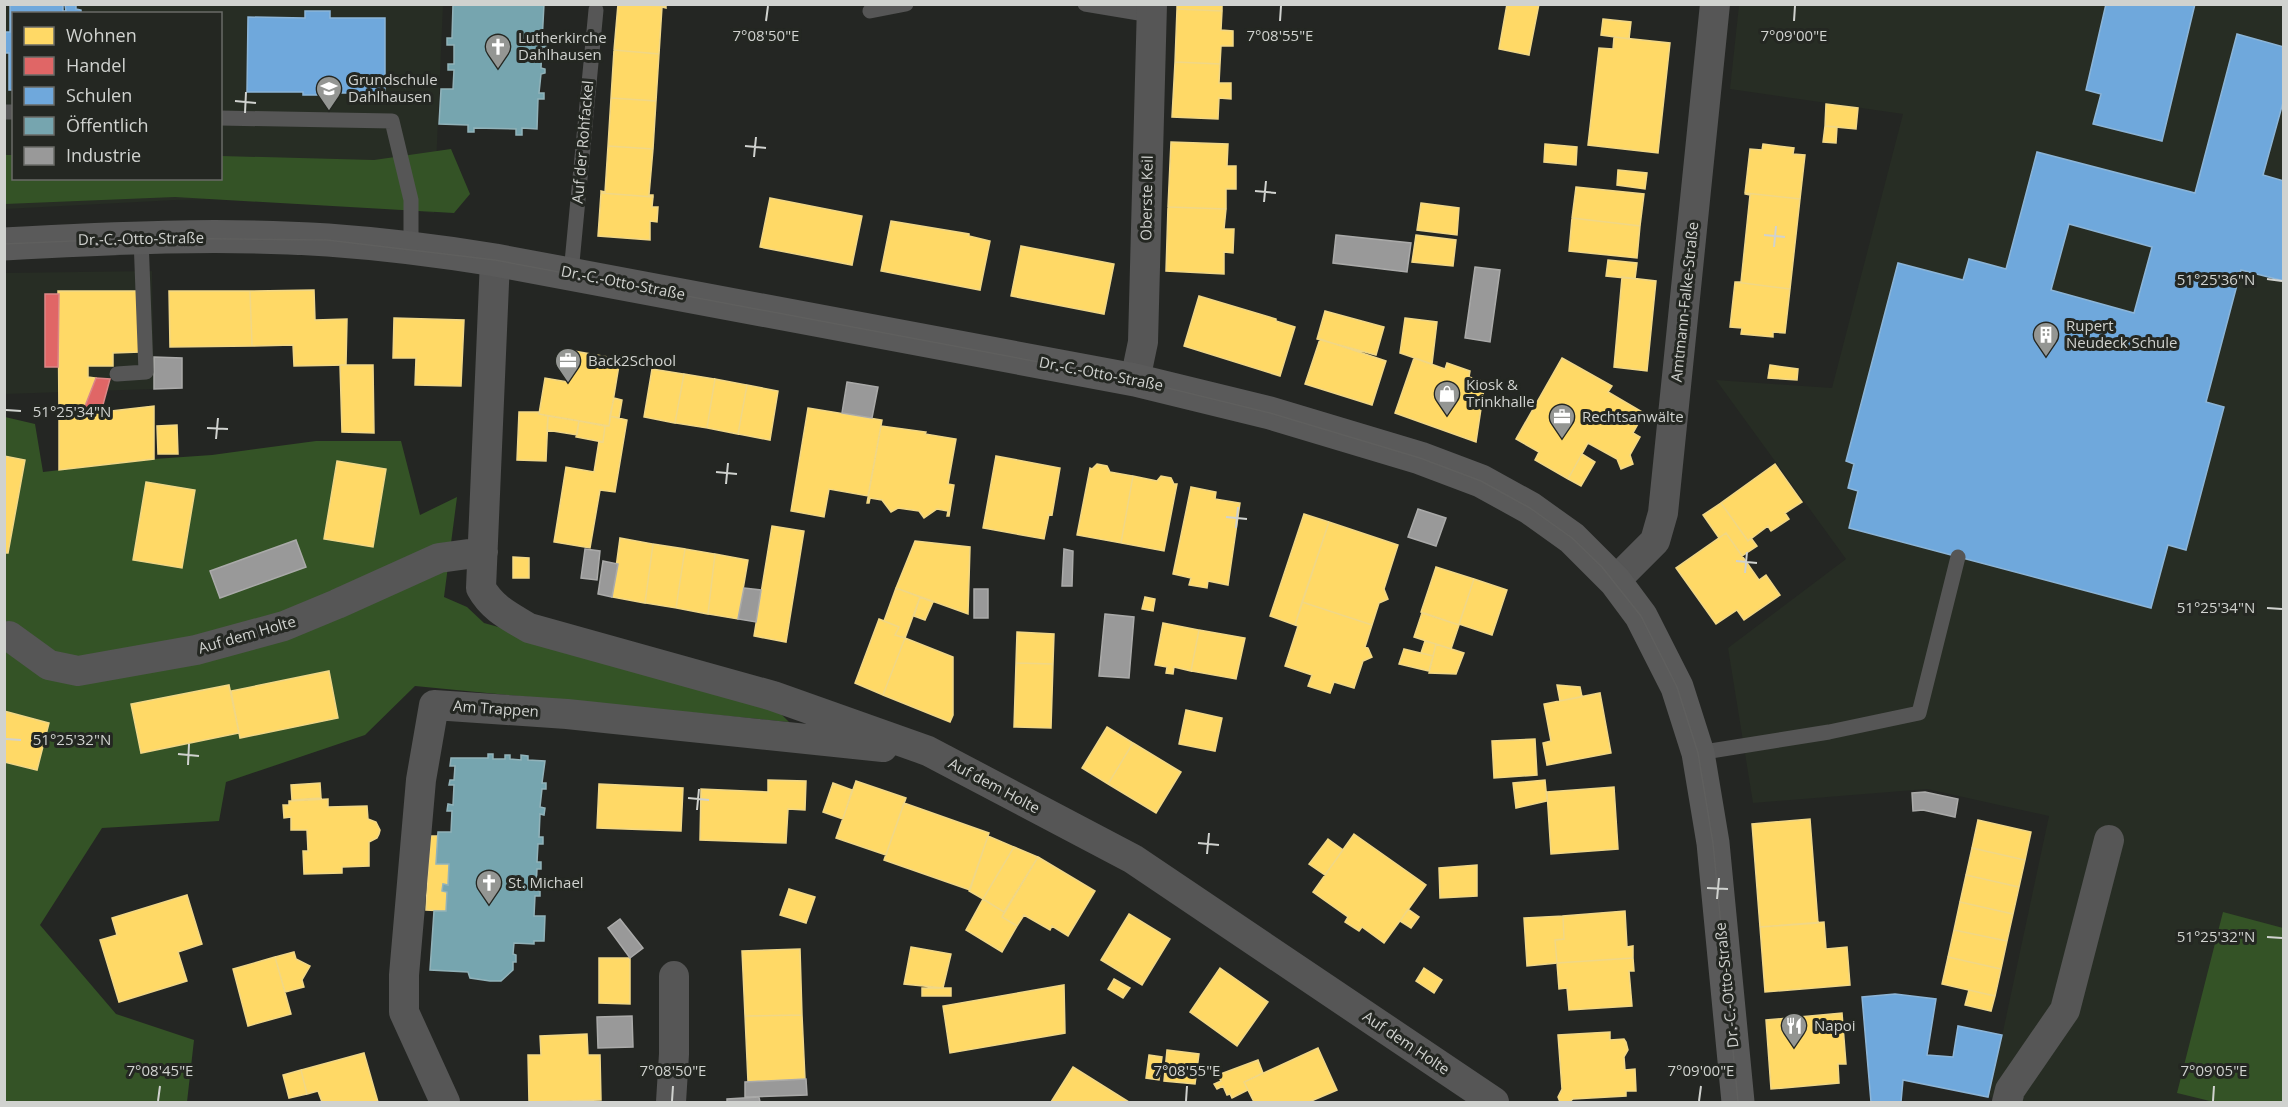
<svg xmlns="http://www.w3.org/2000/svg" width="2288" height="1107" font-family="'Open Sans',sans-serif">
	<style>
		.built { fill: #272d24; fill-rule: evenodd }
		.green { fill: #345326 }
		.homes { fill: #ffd966; stroke: #f1d786; stroke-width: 1.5 }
		.shops { fill: #e06666; stroke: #db8686; stroke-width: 1.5 }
		.schools { fill: #6fa8dc; stroke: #8cb5d8; stroke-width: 1.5; fill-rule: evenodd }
		.public { fill: #76a5af; stroke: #91b2b9; stroke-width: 1.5 }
		.industry { fill: #999; stroke: #aaaaa9; stroke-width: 1.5 }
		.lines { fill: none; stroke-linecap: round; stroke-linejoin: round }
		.lane { stroke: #565656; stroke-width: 15 }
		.street { stroke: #565656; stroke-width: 30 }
		.secondary { stroke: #5a5a5a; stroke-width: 33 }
		.tram { stroke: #5f5f5e; stroke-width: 1.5 }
		.ticks { fill: none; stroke: #d0d2cf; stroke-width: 2 }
		.labels { text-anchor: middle; stroke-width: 6; stroke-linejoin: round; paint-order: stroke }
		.poi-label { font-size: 15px; fill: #d0d2cf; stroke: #242722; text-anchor: start }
		.street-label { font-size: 15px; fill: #d0d2cf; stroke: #242722 }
		.ticks-label { font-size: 15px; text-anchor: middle; fill: #d0d2cf; stroke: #242722; stroke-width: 6; stroke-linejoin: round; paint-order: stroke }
	</style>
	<rect width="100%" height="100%" fill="#242623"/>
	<path class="built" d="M5,5H443L434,213L359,206L226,199L176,200L5,209ZM14,14H220V178H14Z
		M1739,5H2283V1102H2015L1989,1097L2049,816L1927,789L1753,803L1728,648L1846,559L1716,380L1832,388L1903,114L1730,89Z
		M152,271L154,389L5,394L4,273Z"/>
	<path class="green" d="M451,149L470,194L454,213L175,197L5,204L4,155H13L14,178H220L221,156L374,160Z
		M5,417L35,424L43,472L154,459L212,455L316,441H401L420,515L457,497L444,597L467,607L484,623L770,703L789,722L415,686L365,735L226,782L219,821L102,828L40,925L116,1014L194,1040L187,1102H5Z
		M2223,912L2283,928V1102H2214L2177,1093Z"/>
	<path class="homes" d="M618,4L666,6V8L662,7L659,54L614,50Z
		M1177,4H1222V11L1177,9Z
		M1507,4H1539L1529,55L1499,49Z
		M1177,9L1222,11L1221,30L1233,31V46H1221L1220,64L1175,62Z
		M1603,19L1631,22L1629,39L1601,35Z
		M1614,37L1670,43L1658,153L1588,145L1599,48L1613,49Z
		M614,50L659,54L656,101L611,98Z
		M1175,62L1220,64L1219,83H1231V99L1219,98L1218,119L1172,117Z
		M611,98L656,101L653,149L608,146Z
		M1826,104L1858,108L1856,129L1825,126Z
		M1825,126L1837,127L1836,143L1823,142Z
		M1171,142L1228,144L1227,166H1236V189H1226V209L1168,207Z
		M1545,144L1577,147L1576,165L1544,162Z
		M1763,144L1794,148L1793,154L1805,155L1800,199L1745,193L1750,149L1762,150Z
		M608,146L653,149L649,195H653V197L601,193V191L605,192Z
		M1618,170L1647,173L1645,189L1617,185Z
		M1576,187L1644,194L1640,226L1572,218Z
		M601,193L653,197L652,207H658L657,222L650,221V240L598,236Z
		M1745,193L1800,199L1790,289L1735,282H1741L1750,195L1745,194Z
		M770,198L862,216L852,265L760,247Z
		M1421,203L1459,208L1457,235L1417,230Z
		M1168,207L1226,209L1224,229H1234L1233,253L1224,252V274L1166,271Z
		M1572,218L1640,226L1637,258L1569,251Z
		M891,221L969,234V236L990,241L980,290L881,271Z
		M1416,235L1456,240L1453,266L1412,262Z
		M1021,246L1114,264L1104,314L1011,296Z
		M1608,260L1637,263L1635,279L1606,276Z
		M1622,277L1656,281L1647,371L1614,367Z
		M1735,282L1790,289L1785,333L1773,332V337L1741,334L1742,328L1730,327Z
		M314,290L315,320L347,319L346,365L294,366L293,345L252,346L250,291Z
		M58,291H139L140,352L113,353V366H88V377L96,378L82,414L59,417Z
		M169,291H250L252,346L170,347Z
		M1199,296L1276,319V321L1295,327L1280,376L1184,346Z
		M1325,311L1384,327L1376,355L1317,339Z
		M394,318L464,320L461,386L415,385L416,358H393Z
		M1405,318L1437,322L1432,364L1400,353Z
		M1320,339L1386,361L1372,405L1305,384Z
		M574,351L620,359L609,426L539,414L545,378L568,382Z
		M1414,358L1445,369L1447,363L1470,371L1469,377L1485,382L1476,442L1395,413Z
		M1562,358L1612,386L1608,392L1644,413L1633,433L1640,437L1630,455L1633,464L1621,469L1617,459L1588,443L1568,479L1535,460L1539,452L1516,439Z
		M340,365H373L374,433L342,432Z
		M1770,365L1798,369L1797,380L1768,378Z
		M652,369L684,374L675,423L644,417Z
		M684,374L715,379L707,428L675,423Z
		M715,379L747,385L738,434L707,428Z
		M747,385L778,391L770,440L738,434Z
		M614,398L622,400L619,418L610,416Z
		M154,406V459L59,470V417Z
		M808,408L882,420L868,496L829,489L824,517L791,511Z
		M519,412H539V414L548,416L546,461L517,460Z
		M548,416L579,421L577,435L547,430Z
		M610,416L627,420L615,492L600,490L590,548L554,542L566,467L594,472L599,441L603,442L605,426H609Z
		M579,421L605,426L603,442L576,437Z
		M177,425L178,454H158L157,426Z
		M881,426L926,432L925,434L956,439L948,484L954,485L949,516H947L948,511L937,509L924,518L919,511L898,508L891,512L882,500L870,498L869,503H867Z
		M1582,454L1595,462L1581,486L1568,479Z
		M4,456L25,460L8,553H4Z
		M996,456L1060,468L1052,515L1049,514L1044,539L983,528Z
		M337,461L386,469L373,547L324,539Z
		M1097,464L1107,466L1110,472L1133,476L1121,543L1077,535L1090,468L1092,469Z
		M1775,464L1802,502L1785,513L1789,519L1771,531L1768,526L1748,541L1721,503Z
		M1133,476L1157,481L1161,476L1171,478L1174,484H1177L1164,551L1121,543Z
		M146,482L195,490L182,568L133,560Z
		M1191,487L1216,492L1215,499L1240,503L1228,585L1208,581L1207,588L1189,585L1191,578L1173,574Z
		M1721,503L1748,541L1751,538L1757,546L1742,556L1726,533L1719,538L1703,515Z
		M1304,514L1329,522L1295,625L1270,616Z
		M1329,522L1398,545L1384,589L1388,599L1379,603L1372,625L1302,602Z
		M772,526L804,531L786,642L754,636Z
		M1726,533L1759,580L1766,575L1780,595L1744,620L1737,610L1716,624L1676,568Z
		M620,538L653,544L645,603L612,597Z
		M915,541L970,547L968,614L896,588Z
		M653,544L685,549L676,608L645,603Z
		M685,549L715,554L708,614L676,608Z
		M715,554L748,560L738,619L708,614Z
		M513,557L529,558V578H513Z
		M1436,567L1474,579L1459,625L1421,612Z
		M1474,579L1507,590L1492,635L1459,624Z
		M896,588L920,597L905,638L895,635L899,627L884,621Z
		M920,597L933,602L925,620L914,616Z
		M1145,597L1155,599L1153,611L1142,609Z
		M1302,602L1372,625L1365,647L1368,648L1372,657L1363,661L1354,688L1334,682L1330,693L1308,686L1312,675L1285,666L1298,626L1295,625Z
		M1422,613L1459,625L1451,649L1414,637Z
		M879,619L899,627L895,635L905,638L883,695L855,683Z
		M1163,623L1199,630L1191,671L1174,667L1173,674L1166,673L1167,667L1155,665Z
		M1199,630L1245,638L1236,679L1191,671Z
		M1017,632L1054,634L1053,664L1016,663Z
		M905,638L953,657V715L950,722L883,695Z
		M1425,641L1436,644L1433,656L1421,653Z
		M1436,644L1464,653L1456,674L1429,673Z
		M1404,649L1433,656L1429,671L1399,664Z
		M1016,663L1053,664L1051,728L1014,727Z
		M329,671L338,718L240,738L231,691Z
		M229,685L239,733L141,753L131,704Z
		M1557,685L1580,687L1582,697L1560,701Z
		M1600,693L1611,753L1547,765L1543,743L1551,741L1544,704Z
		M1186,710L1222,718L1215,751L1179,744Z
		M4,711L49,723L37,770L4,762Z
		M1107,727L1133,743L1108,784L1082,768Z
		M1535,739L1537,775L1494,778L1492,741Z
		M1133,743L1181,772L1156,813L1108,784Z
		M768,780L806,781L805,810L788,809L786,843L700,840L701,789L768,792Z
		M1545,780L1547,801L1516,808L1513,783Z
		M856,781L906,798L886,855L836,838Z
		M320,783L321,798L292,800L291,785Z
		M833,783L852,790L843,819L823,812Z
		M599,784L683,788L681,831L597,828Z
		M1614,787L1618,849L1551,854L1547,792Z
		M328,799V807L367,806L368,819L376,822L380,830L379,834L377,838L369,842V866L342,867V873L304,874L303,851H308L307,830H291V817L284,818L283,805H289V801Z
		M904,803L989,833L970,890L884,860Z
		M1810,819L1818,923L1760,927L1752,824Z
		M1978,820L2031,832L2025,860L1972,848Z
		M1354,834L1426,885L1384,943L1362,927L1359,931L1345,922L1348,917L1313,892Z
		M430,836H438L436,864H449L448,885L443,884L442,891L447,892L446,911L426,910Z
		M988,836L1014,847L983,899L969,891Z
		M1328,839L1343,850L1325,875L1309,864Z
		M1014,847L1038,857L1004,912L983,899Z
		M1972,848L2025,860L2019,887L1966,875Z
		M1038,857L1095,891L1068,936L1052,926L1050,930L1024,915L1017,926L1002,917Z
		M1477,865V896L1440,898L1439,868Z
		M1966,875L2019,887L2013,914L1960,902Z
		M789,889L815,897L806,923L780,915Z
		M187,895L202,944L178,952L187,981L119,1002L100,940L117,935L112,918Z
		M983,899L1004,912L1002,917L1017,926L1002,952L966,930Z
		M1960,902L2013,914L2007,941L1954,930Z
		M1408,909L1419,917L1411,928L1400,921Z
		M1625,911L1627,947L1633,946V958L1557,963L1555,940L1564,939L1563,916Z
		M1129,914L1170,939L1142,985L1101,960Z
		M1563,916L1564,939L1555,940L1557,963L1527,966L1524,918Z
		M1824,922L1826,949L1847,947L1850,985L1765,992L1760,927Z
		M1954,930L2007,941L2001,969L1948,957Z
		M911,947L951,954L943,988L904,984Z
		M800,949L802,1015L745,1016L742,951Z
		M294,952L296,959L310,966L302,980L304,987L285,992L275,957Z
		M275,957L291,1014L248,1026L233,969Z
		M1948,957L2001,969L1995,996L1942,984Z
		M599,958H630V1004L599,1003Z
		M1633,958L1634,971H1629L1632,1006L1569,1010L1567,988L1559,989L1557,963Z
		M1220,968L1268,1002L1237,1046L1190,1012Z
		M1424,968L1442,980L1434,993L1416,981Z
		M1114,979L1130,988L1123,998L1108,989Z
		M1064,985L1065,1033L950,1053L943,1006Z
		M922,988H951V996H922Z
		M1969,990L1995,996L1991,1011L1965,1005Z
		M1842,1013L1846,1064H1838L1839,1083L1771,1089L1766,1020Z
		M802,1015L805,1079L748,1082L745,1016Z
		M1610,1032V1040L1624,1039L1626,1042L1628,1050L1624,1057L1625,1070L1635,1069L1636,1091H1626V1096L1573,1099L1569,1102H1560L1558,1097L1562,1089L1558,1035Z
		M587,1034L588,1055H600L601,1100L529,1102L528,1055H541L540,1036Z
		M1318,1048L1337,1090L1309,1102H1254L1244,1082Z
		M1167,1050L1199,1054L1195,1084L1164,1081Z
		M364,1053L378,1102H322L318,1091L307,1094L301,1070Z
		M1149,1055L1162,1057L1159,1080L1146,1078Z
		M1258,1060L1263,1073L1244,1082L1248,1090L1232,1098L1230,1094L1227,1095L1223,1086L1217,1089L1214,1084L1221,1081L1218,1075Z
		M1073,1067L1129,1102H1051Z
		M301,1070L307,1094L289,1098L283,1075Z"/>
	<path class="shops" d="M45,294H59L58,367H45Z
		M96,378L110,379L101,412L82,414Z"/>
	<path class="schools" d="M10,4H63V11H66L65,5H76V9L81,10V14H14V90H9V53H4V32H10Z
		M2106,4H2195L2162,141L2093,124L2101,94L2086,90Z
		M305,11H330V18H385V93H328V95H303V92H247L248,17L305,18Z
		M2237,34L2284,47V99L2263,175L2284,181V281L2241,270L2206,402L2224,407L2186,550L2168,545L2151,608L1849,528L1858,491L1848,488L1854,464L1846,461L1898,263L1963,280L1969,259L2006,269L2037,152L2195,193ZM2069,224L2152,247L2134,313L2051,290Z
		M1895,994L1936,999L1927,1055L1953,1057L1958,1026L2002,1035L1988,1097L1903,1080L1901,1102H1871L1862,997Z"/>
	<path class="public" d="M453,4H544L542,42H547V47H542L541,68L545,69V73L541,74L539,93H544V99H538L537,129L522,128V135H516V129L474,128V132H468V125L439,124L441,89H453L454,70H448V64H454V45H447V38H452Z
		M488,754H493V759H505V755H510V759L521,760V755L528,756V760L545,761L542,783H546V789H542L540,807L545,808L544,815L540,814L539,837H543V844H538L537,862H541V869H537L536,890L540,891V896H535L534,916H545L544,941H534V944L514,943L513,954L516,955V962H513V970L501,981H490L470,978L468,972L430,970L434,911H446L447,892L442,891L443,884L448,885L449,864H436L438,832H451L452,811H447L448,804L453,805L454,785H449L450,780H454L455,766H450L451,758H488Z"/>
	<path class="industry" d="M1336,235L1411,243L1407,272L1333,263Z
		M1475,267L1500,270L1490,342L1465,338Z
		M154,357L182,358V388L154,389Z
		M847,382L878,387L872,418L842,413Z
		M1418,509L1446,518L1436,546L1408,537Z
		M296,540L306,567L220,598L210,571Z
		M585,549L600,551L597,580L581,578Z
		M1064,549L1073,551L1072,586H1062Z
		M603,561L618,564L612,597L598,594Z
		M744,588L761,590L756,622L738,619Z
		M974,589H988V618H974Z
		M1105,614L1134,617L1129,678L1099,676Z
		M1925,792L1958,799L1955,817L1923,810L1913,811L1912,793Z
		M620,919L643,948L630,958L608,928Z
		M632,1016L633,1047L598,1048L597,1017Z
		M806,1079L807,1095L745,1097V1082Z
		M759,1097L760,1102H727V1099Z"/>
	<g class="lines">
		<path class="lane" d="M1085,4L1151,15
			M870,11L906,4
			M4,112H14
			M220,118L392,121L411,200V247
			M571,273L596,10
			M117,374L146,372L141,238
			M1698,753L1829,732L1919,713L1958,557"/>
		<path class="street" d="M495,260L481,588C492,608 509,616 529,628L773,696L928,751L1133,859L1494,1102
			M1135,380L1143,342L1152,4
			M1615,581L1655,541L1663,513L1715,4
			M9,636L49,665L78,671L196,650L284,626L337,604L439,558L483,552
			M445,1102L404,1012V975L421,780L434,705L567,714L883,747
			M671,1102L674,1054V976
			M2007,1102L2010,1090L2065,1010L2109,840"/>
		<path class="secondary" d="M4,244C112,238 220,233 328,240C384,244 440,251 495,260L1135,380L1270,413L1420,458L1481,481L1530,508L1572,538L1615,581L1641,616L1677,687L1698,753L1713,843L1738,1102"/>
		<path class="tram" d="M4,244L141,238L327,240L495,260L1135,380L1270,413L1420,458L1481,481L1530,508L1572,538L1602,567L1641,616L1677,687L1698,753L1713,843L1738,1102"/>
	</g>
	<path class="ticks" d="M766,21L768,6M1280,21L1281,6M1794,21L1795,6M235,101L256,103M245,113L246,92M745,146L766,148M754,157L756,137M1255,191L1276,193M1264,202L1266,181M1764,235L1785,237M1774,247L1776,226M2267,279L2282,281M6,410L21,411M207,428L228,429M216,439L218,418M716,472L737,474M726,484L728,463M1226,517L1247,519M1236,528L1238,507M1736,561L1757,563M1745,573L1747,552M2267,608L2282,609M6,739L21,740M178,754L199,756M188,765L189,744M688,798L709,800M697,810L699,789M1198,843L1219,845M1207,854L1209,833M1707,888L1728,889M1717,899L1719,878M2267,937L2282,938M158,1101L160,1086M672,1101L673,1086M1186,1101L1187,1086M1699,1101L1701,1086M2213,1101L2214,1086"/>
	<defs>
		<symbol id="church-pin" viewBox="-11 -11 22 30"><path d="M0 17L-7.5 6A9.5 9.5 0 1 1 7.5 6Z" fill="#949693" stroke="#242722"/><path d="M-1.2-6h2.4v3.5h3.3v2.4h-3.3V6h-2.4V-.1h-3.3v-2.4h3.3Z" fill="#fff"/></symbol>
		<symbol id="school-pin" viewBox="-11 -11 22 30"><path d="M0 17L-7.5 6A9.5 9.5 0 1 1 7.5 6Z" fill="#949693" stroke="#242722"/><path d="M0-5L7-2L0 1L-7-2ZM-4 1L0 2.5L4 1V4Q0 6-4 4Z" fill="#fff"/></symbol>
		<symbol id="building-pin" viewBox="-11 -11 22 30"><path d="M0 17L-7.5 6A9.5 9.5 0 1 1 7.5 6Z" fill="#949693" stroke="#242722"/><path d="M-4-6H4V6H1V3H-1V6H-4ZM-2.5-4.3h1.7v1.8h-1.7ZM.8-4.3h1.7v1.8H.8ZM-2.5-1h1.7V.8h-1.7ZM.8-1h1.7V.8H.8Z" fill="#fff"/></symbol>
		<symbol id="office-pin" viewBox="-11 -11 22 30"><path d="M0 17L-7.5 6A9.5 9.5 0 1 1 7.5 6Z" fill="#949693" stroke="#242722"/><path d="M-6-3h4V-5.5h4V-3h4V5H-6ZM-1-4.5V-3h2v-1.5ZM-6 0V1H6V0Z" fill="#fff"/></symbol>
		<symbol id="shop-pin" viewBox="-11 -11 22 30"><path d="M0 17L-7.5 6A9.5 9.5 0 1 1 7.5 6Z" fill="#949693" stroke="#242722"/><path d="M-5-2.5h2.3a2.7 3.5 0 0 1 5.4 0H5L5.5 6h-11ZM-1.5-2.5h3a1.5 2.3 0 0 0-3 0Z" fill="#fff"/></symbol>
		<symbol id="restaurant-pin" viewBox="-11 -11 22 30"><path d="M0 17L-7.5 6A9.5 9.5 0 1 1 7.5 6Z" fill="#949693" stroke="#242722"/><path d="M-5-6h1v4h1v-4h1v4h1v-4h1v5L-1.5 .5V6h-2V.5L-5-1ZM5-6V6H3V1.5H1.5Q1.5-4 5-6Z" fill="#fff"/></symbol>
	</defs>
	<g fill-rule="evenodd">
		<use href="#church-pin" x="483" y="32" width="30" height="40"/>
		<use href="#school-pin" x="314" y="74" width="30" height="40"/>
		<use href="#building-pin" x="2031" y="320" width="30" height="40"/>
		<use href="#office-pin" x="553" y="346" width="30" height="40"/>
		<use href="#shop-pin" x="1432" y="379" width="30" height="40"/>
		<use href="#office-pin" x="1547" y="402" width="30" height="40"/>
		<use href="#church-pin" x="474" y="868" width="30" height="40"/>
		<use href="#restaurant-pin" x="1779" y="1011" width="30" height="40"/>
	</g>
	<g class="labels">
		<g class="poi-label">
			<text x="518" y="43">Lutherkirche<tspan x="518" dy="17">Dahlhausen</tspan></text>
			<text x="348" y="85">Grundschule<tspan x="348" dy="17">Dahlhausen</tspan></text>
			<text x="2066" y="331">Rupert<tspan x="2066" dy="17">Neudeck Schule</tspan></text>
			<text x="588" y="366">Back2School</text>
			<text x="1466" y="390">Kiosk &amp;<tspan x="1466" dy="17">Trinkhalle</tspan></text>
			<text x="1582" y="422">Rechtsanwälte</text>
			<text x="508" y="888">St. Michael</text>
			<text x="1814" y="1031">Napoi</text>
		</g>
		<g class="street-label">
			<text transform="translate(583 142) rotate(-85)" y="5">Auf der Rohfackel</text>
			<text transform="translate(1147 198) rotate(-89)" y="5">Oberste Keil</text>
			<text transform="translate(141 239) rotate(-1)" y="5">Dr.-C.-Otto-Straße</text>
			<text transform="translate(623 283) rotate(11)" y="5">Dr.-C.-Otto-Straße</text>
			<text transform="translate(1685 302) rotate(-84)" y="5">Amtmann-Falke-Straße</text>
			<text transform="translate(1101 374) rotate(11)" y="5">Dr.-C.-Otto-Straße</text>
			<text transform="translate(247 635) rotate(-16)" y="5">Auf dem Holte</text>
			<text transform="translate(496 709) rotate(4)" y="5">Am Trappen</text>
			<text transform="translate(994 786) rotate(28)" y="5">Auf dem Holte</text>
			<text transform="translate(1727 985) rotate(-96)" y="5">Dr.-C.-Otto-Straße</text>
			<text transform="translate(1406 1043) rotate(34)" y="5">Auf dem Holte</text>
		</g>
	</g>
	<g class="ticks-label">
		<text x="766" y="41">7°08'50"E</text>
		<text x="1280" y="41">7°08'55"E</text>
		<text x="1794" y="41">7°09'00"E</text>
		<text x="2216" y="285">51°25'36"N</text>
		<text x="72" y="417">51°25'34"N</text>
		<text x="2216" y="613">51°25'34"N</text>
		<text x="72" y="745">51°25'32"N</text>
		<text x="2216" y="942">51°25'32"N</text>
		<text x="160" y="1076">7°08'45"E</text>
		<text x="673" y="1076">7°08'50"E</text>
		<text x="1187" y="1076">7°08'55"E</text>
		<text x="1701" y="1076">7°09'00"E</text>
		<text x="2214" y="1076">7°09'05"E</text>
	</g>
	<rect width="2288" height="1107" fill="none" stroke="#d0d2cf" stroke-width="12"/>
	<rect x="12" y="12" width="210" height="168" fill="#242722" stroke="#696b67" stroke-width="1.5"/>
	<rect x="24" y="27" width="30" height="18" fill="#ffd966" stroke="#696b67" stroke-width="1.5"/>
	<text x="66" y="42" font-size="18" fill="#d0d2cf">Wohnen</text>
	<rect x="24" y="57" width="30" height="18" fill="#e06666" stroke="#696b67" stroke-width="1.5"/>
	<text x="66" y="72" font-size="18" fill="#d0d2cf">Handel</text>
	<rect x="24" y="87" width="30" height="18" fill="#6fa8dc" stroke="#696b67" stroke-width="1.5"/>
	<text x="66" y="102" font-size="18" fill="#d0d2cf">Schulen</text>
	<rect x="24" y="117" width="30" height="18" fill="#76a5af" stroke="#696b67" stroke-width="1.5"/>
	<text x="66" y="132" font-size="18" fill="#d0d2cf">Öffentlich</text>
	<rect x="24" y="147" width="30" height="18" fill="#999999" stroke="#696b67" stroke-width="1.5"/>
	<text x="66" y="162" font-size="18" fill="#d0d2cf">Industrie</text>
</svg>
